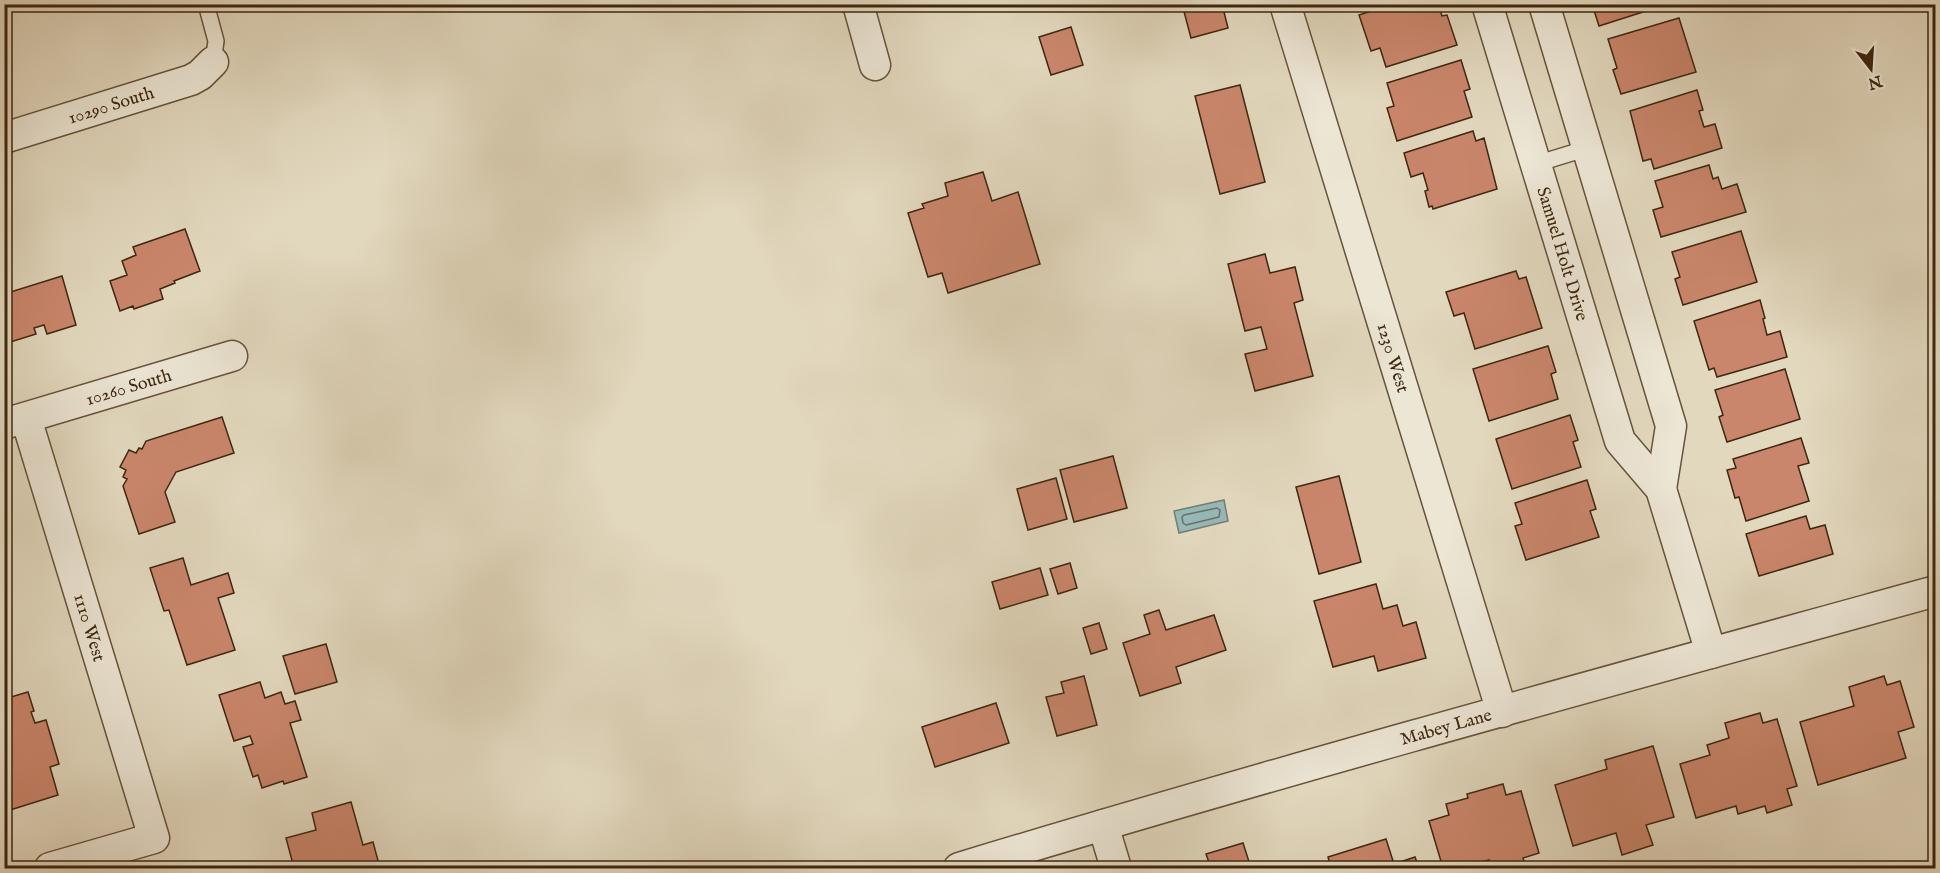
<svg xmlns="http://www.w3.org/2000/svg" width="1940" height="873" font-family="'IM FELL English',serif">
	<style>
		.water { fill: #96b8b8; stroke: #737e74; stroke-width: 1.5 }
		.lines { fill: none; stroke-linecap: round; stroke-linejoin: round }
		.shore { stroke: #6a7064; stroke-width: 1.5 }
		.building { fill: #ca866c; stroke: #3e270f; stroke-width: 1.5 }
		.lane-casing { stroke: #67533b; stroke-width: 18 }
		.street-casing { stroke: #67533b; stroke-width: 33 }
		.lane { stroke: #ece6d5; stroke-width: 15 }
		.street { stroke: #ece6d5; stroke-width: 30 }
		.labels { text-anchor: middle; stroke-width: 5; stroke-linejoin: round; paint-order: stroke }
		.street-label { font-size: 18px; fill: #3e270f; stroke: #ece6d5 }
	</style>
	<rect width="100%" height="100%" fill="#e2d8be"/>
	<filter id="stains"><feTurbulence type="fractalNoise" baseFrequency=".00333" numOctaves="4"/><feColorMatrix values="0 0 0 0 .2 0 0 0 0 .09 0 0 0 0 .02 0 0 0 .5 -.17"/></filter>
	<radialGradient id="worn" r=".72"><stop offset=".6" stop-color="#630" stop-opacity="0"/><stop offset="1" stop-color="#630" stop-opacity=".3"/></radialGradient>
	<path class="water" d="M1224,500L1228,521L1179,533L1174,511Z"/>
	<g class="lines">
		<path class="shore" d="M1217,508L1220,510L1219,517L1186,525L1183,523L1182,517L1184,515Z"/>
	</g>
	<path class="building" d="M1182,4H1222L1228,28L1191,38Z
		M1393,4H1438L1442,16L1447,15L1457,45L1386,67L1380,48L1371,51L1359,15Z
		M1592,4H1668L1599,26Z
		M1679,18L1696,72L1621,94L1613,70L1617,68L1608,39Z
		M1071,27L1083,65L1051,75L1039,37Z
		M4,28L11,50L4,52Z
		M1461,60L1470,89L1464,91L1472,117L1397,141L1387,108L1394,106L1387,83Z
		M1240,85L1265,182L1220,194L1195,96Z
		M1697,90L1703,110L1699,111L1704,127L1715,124L1722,148L1654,169L1651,159L1643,161L1630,111Z
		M1473,131L1476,141L1484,138L1497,189L1433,209L1432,206L1429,207L1425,191L1428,190L1423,173L1411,177L1404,153Z
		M1709,165L1713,179L1718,177L1722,189L1737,184L1746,212L1661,237L1653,210L1663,207L1655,181Z
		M983,172L992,201L1018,192L1040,264L948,293L942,273L928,277L908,213L924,208L922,204L948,196L945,183Z
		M185,229L200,271L174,281L175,283L160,289L163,299L134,309L133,306L120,311L110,281L127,275L122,261L136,255L133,247Z
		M1741,231L1757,282L1683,305L1675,279L1680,277L1672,252Z
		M1265,254L1270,273L1295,267L1303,300L1294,303L1313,376L1255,391L1245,354L1267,349L1261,327L1245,331L1228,264Z
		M1516,271L1519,279L1526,277L1542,328L1475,349L1464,313L1454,316L1446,292Z
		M62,276L76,325L47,334L44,325L34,328L36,334L4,344V294Z
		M1760,300L1765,318L1763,319L1767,335L1780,331L1787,357L1717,377L1714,368L1709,370L1694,321Z
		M1548,346L1556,372L1551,374L1558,399L1489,421L1473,369Z
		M1785,369L1800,419L1727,442L1719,417L1723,415L1715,390Z
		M1570,415L1578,440L1573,442L1581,467L1512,489L1496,439Z
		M222,417L234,453L176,472L165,492L175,522L139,534L123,486L127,479L123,477L126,470L120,467L129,450L136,453L139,448L142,449L146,441Z
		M1801,438L1809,463L1798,466L1809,501L1746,521L1739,497L1735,498L1727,470L1736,468L1733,459Z
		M1113,456L1127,508L1074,522L1060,470Z
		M1339,476L1361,562L1319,574L1296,487Z
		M1056,478L1067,519L1028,530L1017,489Z
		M1587,480L1596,509L1590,511L1599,537L1526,560L1515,526L1522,524L1515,503Z
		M1806,516L1810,529L1825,525L1833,554L1759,576L1746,534Z
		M183,558L191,585L228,573L234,593L218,598L235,650L187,665L169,610L164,611L150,568Z
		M1070,563L1077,588L1058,594L1050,569Z
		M1040,568L1048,595L1000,609L992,582Z
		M1376,584L1383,609L1397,605L1403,626L1416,622L1426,658L1378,671L1374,656L1333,667L1314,601Z
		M1159,610L1166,630L1214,615L1226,650L1176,667L1181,683L1140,696L1123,643L1150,634L1144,615Z
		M1099,623L1107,649L1091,654L1083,628Z
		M326,644L337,682L295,694L283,656Z
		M1084,676L1097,725L1057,736L1046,697L1064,693L1061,682Z
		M1884,676L1887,685L1900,681L1914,727L1898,732L1906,758L1818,785L1800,722L1854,706L1849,687Z
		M1936,676V699L1930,678Z
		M260,682L265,698L281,692L285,704L295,701L301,720L290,723L307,777L284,784L283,781L262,788L258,775L253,777L243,747L253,744L250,736L234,741L219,695Z
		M28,692L34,711L31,712L35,723L46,720L59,764L50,767L58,795L10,810L4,791V699Z
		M996,703L1009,743L935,767L922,727Z
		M1760,713L1763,723L1777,719L1797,786L1787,789L1792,805L1767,813L1765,806L1738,814L1736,806L1696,818L1680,764L1710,755L1707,745L1729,738L1725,723Z
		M1653,746L1674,817L1646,825L1653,845L1622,855L1616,833L1573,846L1555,785L1607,769L1605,760Z
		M1503,784L1506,795L1521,791L1539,853L1523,858L1526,868H1491L1489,860L1458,868H1443L1429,821L1449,815L1446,804L1468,798L1467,794Z
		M351,802L363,845L373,842L380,868H294L286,838L316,830L312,813Z
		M1386,839L1394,864L1415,857L1419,868H1331L1328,857Z
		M1243,843L1251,868H1211L1206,854Z"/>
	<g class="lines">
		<defs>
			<path id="lane" d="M206,4L216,41L213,62
				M1536,164L1588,148"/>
			<g id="street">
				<path d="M858,4L875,65"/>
				<path id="s1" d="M1285,4L1502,712"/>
				<path id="s2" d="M1487,4L1620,441L1661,489L1711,653"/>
				<path d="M1544,4L1671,426L1661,489"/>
				<path id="s3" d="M4,138L191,80L200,75L213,62"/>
				<path id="s4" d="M26,418L154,838L50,868"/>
				<path id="s5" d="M4,424L232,356"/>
				<path d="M1103,825L1116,868"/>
				<path id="s6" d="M959,868C1283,770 1609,681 1936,591"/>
			</g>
		</defs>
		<use href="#lane" class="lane-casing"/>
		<use href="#street" class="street-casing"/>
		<use href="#lane" class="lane"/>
		<use href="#street" class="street"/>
	</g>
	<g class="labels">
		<g class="street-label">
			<text dy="6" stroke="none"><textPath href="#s3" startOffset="112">10290 South</textPath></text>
			<text dy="6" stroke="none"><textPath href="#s2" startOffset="261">Samuel Holt Drive</textPath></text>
			<text dy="6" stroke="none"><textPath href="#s1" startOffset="370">1230 West</textPath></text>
			<text dy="6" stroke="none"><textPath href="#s5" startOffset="130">10260 South</textPath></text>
			<text dy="6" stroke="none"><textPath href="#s4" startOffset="219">1110 West</textPath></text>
			<text dy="6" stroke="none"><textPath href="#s6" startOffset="507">Mabey Lane</textPath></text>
		</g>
	</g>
	<rect width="1940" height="873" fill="none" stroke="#e2d8be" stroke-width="24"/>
	<rect x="6" y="6" width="1928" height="861" fill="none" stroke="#3e270f" stroke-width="3"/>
	<rect x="12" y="12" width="1916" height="849" fill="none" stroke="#3e270f" stroke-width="1.5"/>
	<g transform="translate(1871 69) rotate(163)" stroke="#ece6d5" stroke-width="4.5" paint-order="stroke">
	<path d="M0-4.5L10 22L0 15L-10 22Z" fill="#3e270f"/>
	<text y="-9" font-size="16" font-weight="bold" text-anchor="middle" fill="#3e270f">N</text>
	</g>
	<rect width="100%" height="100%" filter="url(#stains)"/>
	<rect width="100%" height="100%" fill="url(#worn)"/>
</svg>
